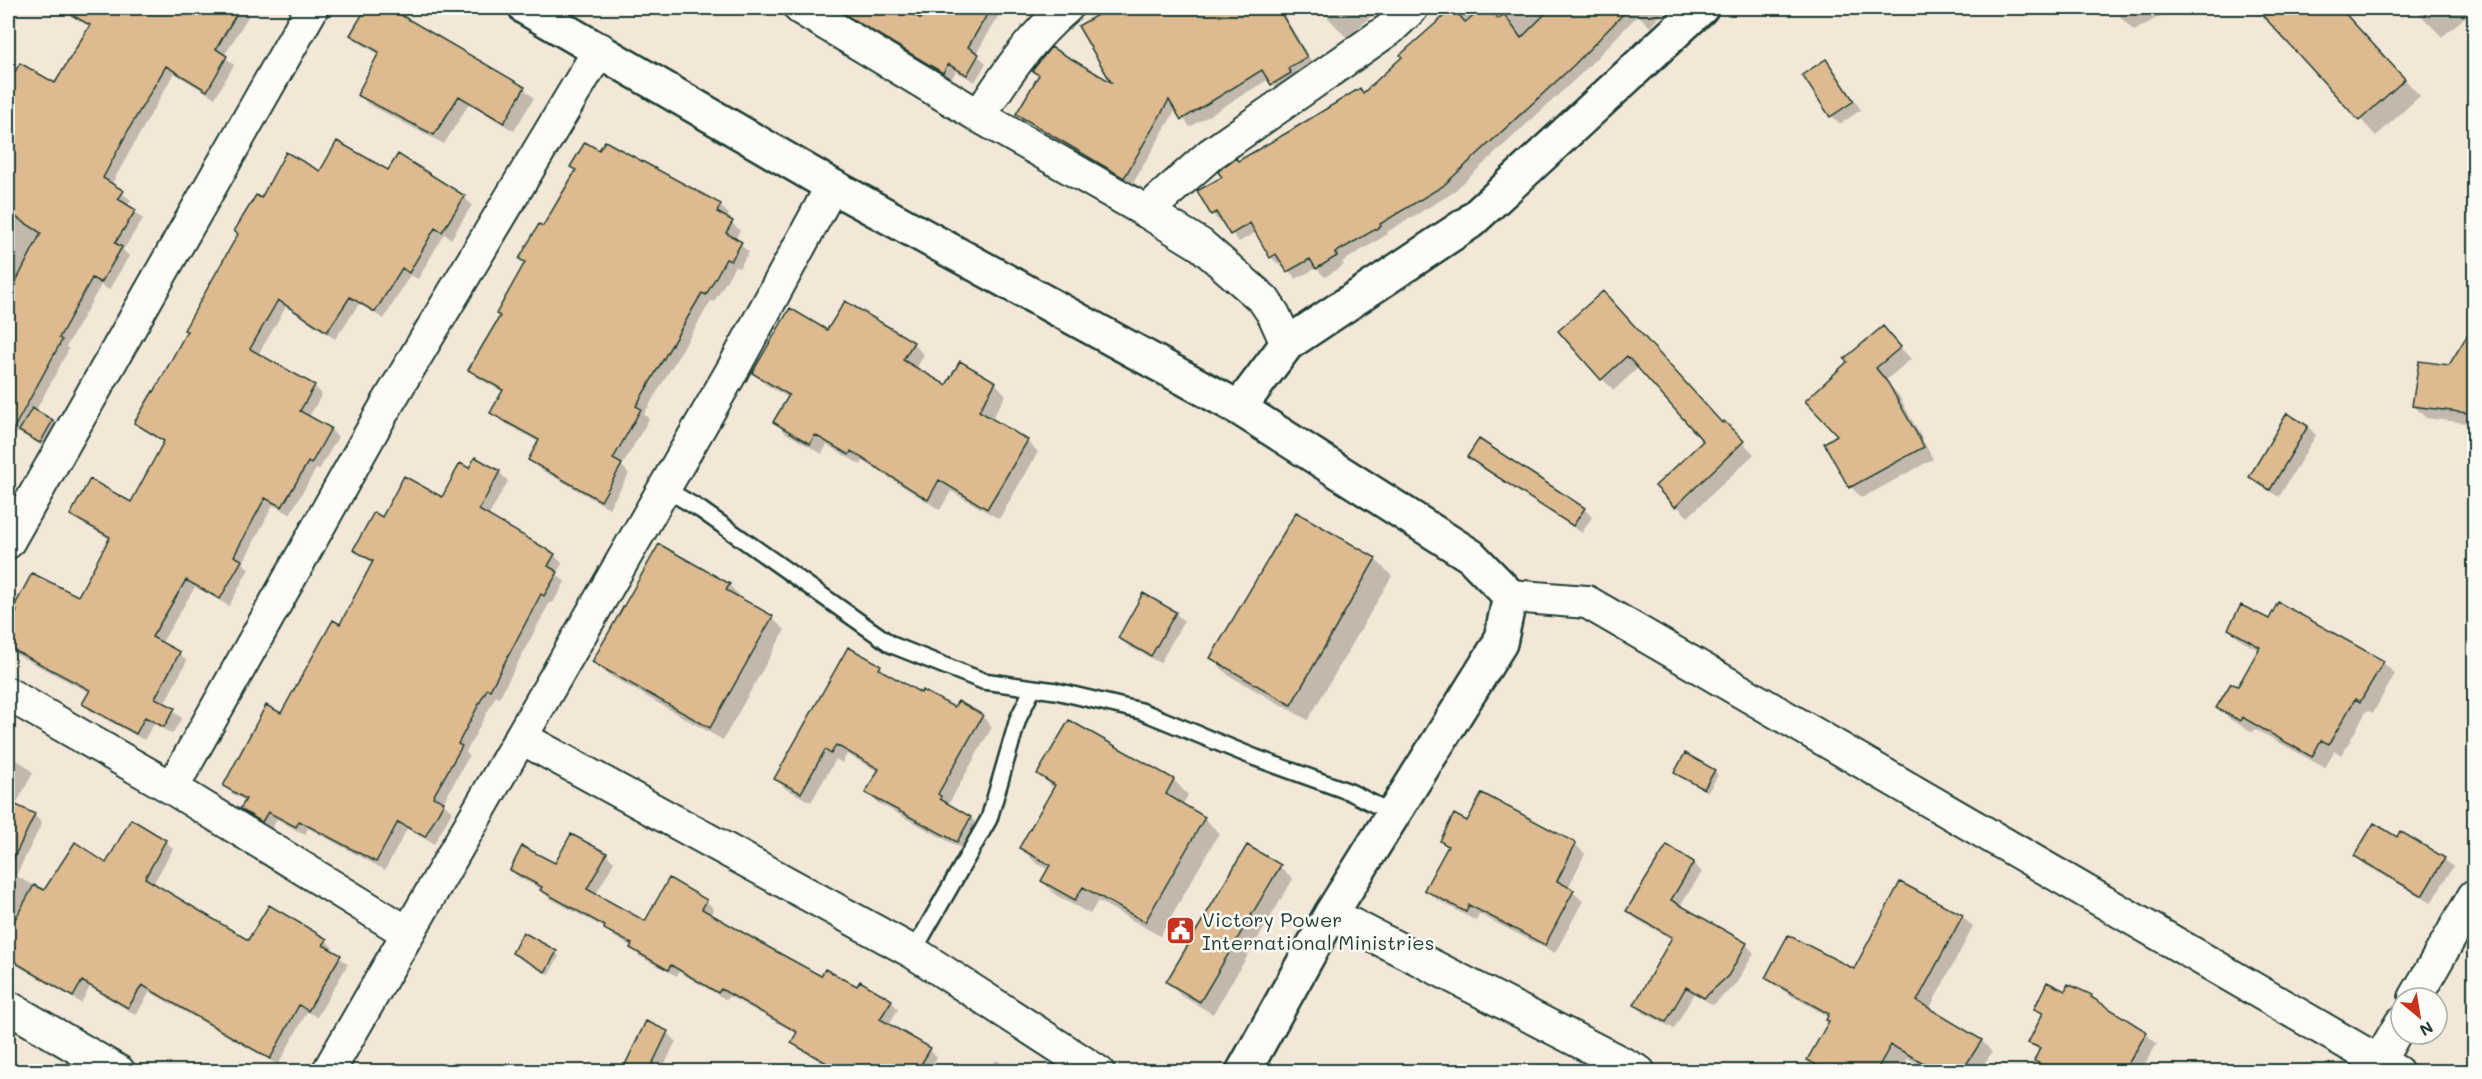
<svg xmlns="http://www.w3.org/2000/svg" width="2482" height="1079" font-family="Mali,sans-serif">
	<style>
		.shadow { fill: #0003 }
		.building { fill: #ddba8f; stroke: #1f3d34; stroke-width: 1.5 }
		.lines { fill: none; stroke-linecap: round; stroke-linejoin: round }
		.lane-casing { stroke: #1f3d34; stroke-width: 20 }
		.street-casing { stroke: #1f3d34; stroke-width: 36 }
		.secondary-casing { stroke: #1f3d34; stroke-width: 38 }
		.lane { stroke: #fdfcf7; stroke-width: 15 }
		.street { stroke: #fdfcf7; stroke-width: 32 }
		.secondary { stroke: #fdfcf7; stroke-width: 33 }
		.labels { text-anchor: middle; stroke-width: 5; stroke-linejoin: round; paint-order: stroke }
		.poi-label { font-size: 20px; fill: #1f3d34; stroke: #fdfcf7; text-anchor: start }
	</style>
	<rect width="100%" height="100%" fill="#f3e8d8"/>
	<filter id="ink" filterUnits="userSpaceOnUse"><feTurbulence type="fractalNoise" baseFrequency=".0167" numOctaves="2"/><feDisplacementMap in="SourceGraphic" scale="12" xChannelSelector="R" yChannelSelector="G"/><feConvolveMatrix kernelMatrix="1 2 1 2 8 2 1 2 1" color-interpolation-filters="sRGB"/></filter>
	<g filter="url(#ink)">
		<path class="shadow" d="M55,8H242L249,15L224,56L234,65L215,98L174,73L111,185L131,200L127,206L143,219L123,250L129,256L109,290L101,285L66,347L69,349L35,412L52,421L60,429L49,450L17,432L8,448V87L20,65L55,85L91,27Z
			M367,8H386L524,89L534,98L514,131L469,104L444,144L368,104L359,95L380,55L361,44L351,34Z
			M855,8H1003L976,54L986,63L975,82L956,71L951,80L858,24L850,16Z
			M1102,8H1280L1314,66L1280,92L1269,79L1190,127L1176,109L1132,185L1026,121L1018,114L1039,77L1034,71L1115,86L1104,12Z
			M1319,8H1369L1374,14L1347,38Z
			M1457,8H1668L1650,27L1638,15L1582,73L1451,194L1387,232L1388,234L1342,262L1344,265L1325,277L1316,268L1296,279L1283,263L1279,265L1271,257L1257,232L1239,242L1223,221L1220,222L1212,214L1224,177L1238,163L1364,94L1404,57L1402,56Z
			M2115,8H2174L2134,31L2121,18Z
			M2258,8H2340L2420,96L2376,136Z
			M2414,8H2474V9L2442,37Z
			M1826,61L1834,70L1861,110L1840,124L1831,116L1804,75Z
			M606,143L720,206L729,214L726,219L740,230L735,240L749,252L739,268L735,266L714,302L711,301L644,414L649,419L622,466L629,474L609,508L538,468L530,460L540,443L500,420L492,412L503,392L478,378L470,370L501,317L526,264L521,259L543,228L576,172L571,167L600,152Z
			M388,172L464,197L472,205L451,239L444,234L418,279L410,275L384,319L359,304L335,339L286,307L258,355L314,386L322,394L309,417L330,429L338,437L319,470L316,469L290,514L273,505L243,563L249,569L229,606L195,587L161,644L179,653L187,661L164,704L182,718L172,734L154,724L144,740L92,712L84,704L90,693L10,651L8,648V632L18,612L79,598L110,539L80,522L72,514L132,504L165,443L144,430L136,422L261,200L321,173Z
			M1603,293L1722,425L1724,423L1754,454L1688,517L1657,486L1705,441L1639,367L1614,390L1602,379Z
			M2474,326V424L2426,418L2414,406L2450,367Z
			M828,333L913,343L924,355L916,369L946,387L995,383L1006,395L991,420L1027,441L1038,452L999,519L951,491L940,510L863,461L861,465L827,445L822,454L786,433L775,422L789,398L765,384L754,373Z
			M1893,339L1911,359L1886,380L1899,396L1933,459L1862,498L1851,487L1826,443L1840,436L1807,401Z
			M2287,415L2308,427L2316,435L2279,497L2259,485L2251,477Z
			M1469,457L1584,509L1592,517L1582,533L1477,465Z
			M470,470L499,472L508,481L488,517L554,555L562,563L557,574L565,582L553,603L550,602L499,698L496,696L466,752L469,756L443,803L452,812L434,844L407,829L385,870L308,828L305,835L277,819L271,830L251,817L242,809L246,801L233,794L224,785L282,715L341,626L373,564L355,549L383,519L443,499Z
			M1296,514L1375,559L1392,576L1308,720L1228,675L1212,658Z
			M729,585L742,598L740,600L772,618L785,630L723,740L607,674L594,662Z
			M1175,613L1184,621L1160,663L1128,646L1120,637Z
			M2230,628L2383,662L2395,674L2373,713L2367,710L2342,755L2334,751L2325,768L2255,729L2253,732L2231,720L2218,707L2239,688L2260,651L2242,641Z
			M880,666L890,677L921,695L955,710L982,716L992,727L948,805L971,818L981,829L968,852L878,803L867,793L879,772L847,754L842,763L836,759L811,802L786,789L776,779Z
			M1069,722L1174,780L1188,795L1182,806L1204,818L1219,833L1160,936L1098,901L1090,914L1057,896L1042,881L1049,870L1036,863L1021,848L1054,789L1039,774Z
			M8,755L25,765L33,773L15,806L34,815L42,823L16,876L45,892L166,841L173,849L153,884L249,942L326,940L333,948L331,951L348,964L317,1017L307,1012L278,1065L150,992L136,1015L90,987L81,1003L8,960V935L19,913L8,906Z
			M1714,771L1718,775L1708,792L1676,773Z
			M1468,823L1575,844L1585,854L1568,888L1583,901L1555,953L1479,914L1476,921L1436,899L1426,890L1448,847L1442,841Z
			M2398,839L2444,859L2453,867L2431,903L2364,864L2356,855Z
			M1667,847L1693,863L1702,872L1680,906L1746,944L1754,953L1736,984L1713,1005L1694,994L1674,1029L1644,1013L1636,1005L1673,940L1636,919L1628,911Z
			M1247,848L1280,867L1293,879L1213,1014L1180,995L1168,982Z
			M606,854L614,862L595,896L645,923L706,901L714,909L710,916L822,978L858,988L891,1001L898,1009L889,1025L930,1050L937,1057L929,1072H838L801,1050L793,1042L798,1034L729,996L727,1000L679,972L677,976L639,956L632,947L613,936L605,928L549,898L542,889L519,878L511,870L555,865Z
			M1962,916L1973,927L1929,1010L1982,1041L1992,1052L1979,1072H1932L1908,1058L1901,1072H1816L1818,1069L1809,1060L1831,1022L1829,1017L1778,988L1767,978L1854,971Z
			M556,952L559,956L549,974L514,953Z
			M2065,993L2091,997L2098,1003L2146,1034L2157,1044L2140,1072H2048L2036,1060L2040,1052L2030,1042L2043,1016L2035,1008Z
			M647,1023L667,1033L676,1041L661,1072H623Z
			M996,1060L1017,1072H989Z"/>
		<path class="building" d="M59,8H240L216,49L227,56L207,91L166,66L130,127L103,178L124,191L118,199L136,210L115,243L122,247L101,283L92,278L59,338L62,340L8,439V297L41,233L8,212V84L20,63L55,83L90,25Z
			M366,8H389L525,87L504,123L459,96L434,135L357,95L379,52L350,35Z
			M834,8H902L921,19L928,8H991L968,47L979,54L967,75L948,64L943,73Z
			M1109,8H1278L1307,57L1288,68L1291,73L1271,85L1262,70L1181,120L1169,100L1124,178L1016,114L1039,75L1032,71L1051,47L1111,82L1078,26Z
			M1453,8L1465,22L1486,8H1490L1498,19L1504,14L1521,38L1551,8H1629L1574,65L1443,186L1380,224L1381,226L1335,253L1337,256L1316,269L1310,259L1287,272L1276,254L1270,258L1250,223L1230,235L1216,212L1211,215L1197,191L1222,177L1218,172L1222,168L1236,158L1238,161L1290,131L1360,88L1363,93L1402,57L1400,55Z
			M2256,8H2340L2405,79L2359,121Z
			M1826,59L1854,101L1830,117L1802,75Z
			M337,141L388,170L398,154L465,196L442,232L435,228L409,273L402,268L375,312L350,297L327,332L278,300L250,349L315,385L300,411L331,428L311,464L308,462L282,507L265,498L234,556L242,560L220,599L186,580L152,637L180,652L155,698L175,708L164,727L145,717L136,734L82,704L90,690L8,647V629L17,611L13,609L32,573L78,596L110,537L70,515L90,479L131,502L164,441L134,423L153,391L154,392L187,331L184,330L238,234L234,231L256,195L261,198L286,152L320,171Z
			M605,141L721,204L717,212L733,221L726,233L742,242L731,261L726,259L706,295L702,293L636,406L641,409L613,459L622,464L601,501L528,460L539,440L490,413L503,390L468,370L500,316L496,314L525,262L519,259L539,224L543,226L576,170L570,167L585,142L599,150Z
			M1603,291L1722,423L1724,421L1744,441L1675,507L1655,486L1703,441L1627,356L1601,380L1558,331Z
			M845,301L914,342L903,360L946,385L960,361L996,382L979,411L1028,440L987,509L939,480L928,500L851,451L849,455L815,435L810,444L773,422L789,395L752,373L790,308L827,330Z
			M2475,323V414L2412,406L2419,361L2449,365Z
			M1883,326L1901,347L1876,368L1888,383L1924,447L1849,488L1824,443L1837,435L1805,401L1847,362L1844,359Z
			M32,408L53,420L40,443L19,431Z
			M2287,413L2308,426L2270,490L2249,477Z
			M1479,439L1585,508L1573,526L1467,457Z
			M475,457L500,471L479,510L555,554L548,566L558,572L544,596L541,594L490,690L487,689L458,744L462,746L433,797L444,802L425,837L398,822L376,862L299,821L296,827L268,812L262,822L240,809L246,799L223,786L266,705L281,713L333,620L340,624L373,561L353,550L374,512L382,517L404,476L442,497L460,463L469,468Z
			M1296,512L1376,558L1291,705L1210,658Z
			M659,544L730,584L726,590L773,616L710,728L592,662Z
			M1143,593L1176,612L1151,656L1118,638Z
			M2278,602L2384,661L2360,702L2355,699L2329,744L2321,740L2312,757L2242,717L2240,721L2216,708L2231,683L2238,686L2260,647L2228,629L2241,605L2269,619Z
			M848,647L881,665L879,669L921,693L922,690L954,707L958,701L983,715L938,794L941,796L940,799L971,817L957,842L865,793L879,769L836,745L831,754L825,750L801,793L774,779Z
			M1069,720L1174,779L1166,794L1205,817L1145,922L1083,887L1075,900L1041,881L1050,865L1019,848L1055,785L1037,774Z
			M1685,753L1715,770L1704,789L1674,773Z
			M1482,793L1576,843L1557,881L1574,890L1545,945L1469,905L1466,912L1424,890L1448,846L1440,841L1454,814L1467,821Z
			M8,801L35,814L8,870Z
			M131,819L166,840L145,878L248,940L269,905L327,939L323,945L341,955L308,1011L299,1005L270,1059L142,985L128,1008L82,981L73,997L8,958V932L34,885L44,890L75,842L106,863Z
			M2374,823L2397,837L2400,831L2445,858L2422,896L2354,856Z
			M571,834L607,853L587,889L645,921L669,878L707,900L702,909L770,948L821,976L825,969L857,986L860,981L892,1000L880,1019L931,1048L917,1071H841L791,1043L797,1032L721,989L718,993L671,965L668,970L630,948L632,944L604,929L605,926L540,890L542,887L510,870L522,846L555,863Z
			M1247,845L1281,865L1200,1002L1166,982Z
			M1667,845L1694,862L1671,900L1747,943L1728,976L1704,998L1686,987L1666,1022L1634,1005L1672,937L1626,911Z
			M1900,882L1963,915L1917,1001L1982,1040L1962,1071H1938L1891,1045L1876,1071H1828L1807,1060L1829,1021L1826,1020L1829,1014L1765,978L1788,935L1854,969Z
			M523,932L557,951L545,972L512,953Z
			M2047,982L2065,991L2068,984L2092,995L2091,997L2147,1032L2124,1071H2056L2034,1061L2040,1048L2028,1043L2043,1013L2034,1009Z
			M646,1021L668,1031L649,1071H622Z"/>
		<g class="lines">
			<defs>
				<path id="lane" d="M664,488L701,510L892,645L983,681L1056,691L1141,711L1256,758L1350,792L1394,814
					M913,952L989,819L1018,719L1033,688"/>
				<path id="street" d="M800,8L979,116L1149,213L1201,245L1264,300L1274,315L1287,344
					M979,116C1005,76 1030,38 1066,8
					M1149,213L1158,201L1211,154L1391,28L1412,8
					M8,542L312,8
					M1510,596L1587,602L2397,1072
					M8,694L172,788L408,933
					M522,738L913,952L1098,1072
					M172,788L386,406L600,49
					M1331,914L1639,1072
					M2415,998L2474,896
					M8,1007L119,1072
					M2379,1061L2401,1023
					M328,1072L733,369L832,186"/>
				<path id="secondary" d="M526,8L832,186L1239,408L1471,556L1510,596L1500,643L1331,914L1243,1072
					M1239,408L1287,344L1470,222L1701,8"/>
			</defs>
			<use href="#lane" class="lane-casing"/>
			<use href="#street" class="street-casing"/>
			<use href="#secondary" class="secondary-casing"/>
			<use href="#lane" class="lane"/>
			<use href="#street" class="street"/>
			<use href="#secondary" class="secondary"/>
		</g>
	</g>
	<defs>
		<symbol id="civic-square" viewBox="-11 -11 22 22"><rect x="-9" y="-9" width="18" height="18" rx="4" fill="#c8321e" stroke="#fdfcf7"/><path d="M-.6-6.5H3V-4.5H.6V-3L4-1V1h2V6H-6V1h2V-1L-.6-3ZM-1.2 2.5V6h2.4V2.5Z" fill="#fff"/></symbol>
	</defs>
	<g fill-rule="evenodd">
		<use href="#civic-square" x="1164" y="914" width="33" height="33"/>
	</g>
	<g class="labels">
		<g class="poi-label">
			<text x="1202" y="927">Victory Power<tspan x="1202" dy="23">International Ministries</tspan></text>
		</g>
	</g>
	<rect width="2482" height="1079" fill="none" stroke="#fdfcf7" stroke-width="30"/>
	<rect x="15" y="15" width="2452" height="1049" fill="none" stroke="#1f3d34" stroke-width="2" filter="url(#ink)"/>
	<g transform="translate(2419 1016) rotate(150)"><circle r="28" fill="#fdfcf7" stroke="#a4b0a9" stroke-width="1.5"/>
	<path d="M0-4.5L10 22L0 15L-10 22Z" fill="#c8321e"/>
	<text y="-9" font-size="16" font-weight="bold" text-anchor="middle" fill="#1f3d34">N</text>
	</g>
</svg>
